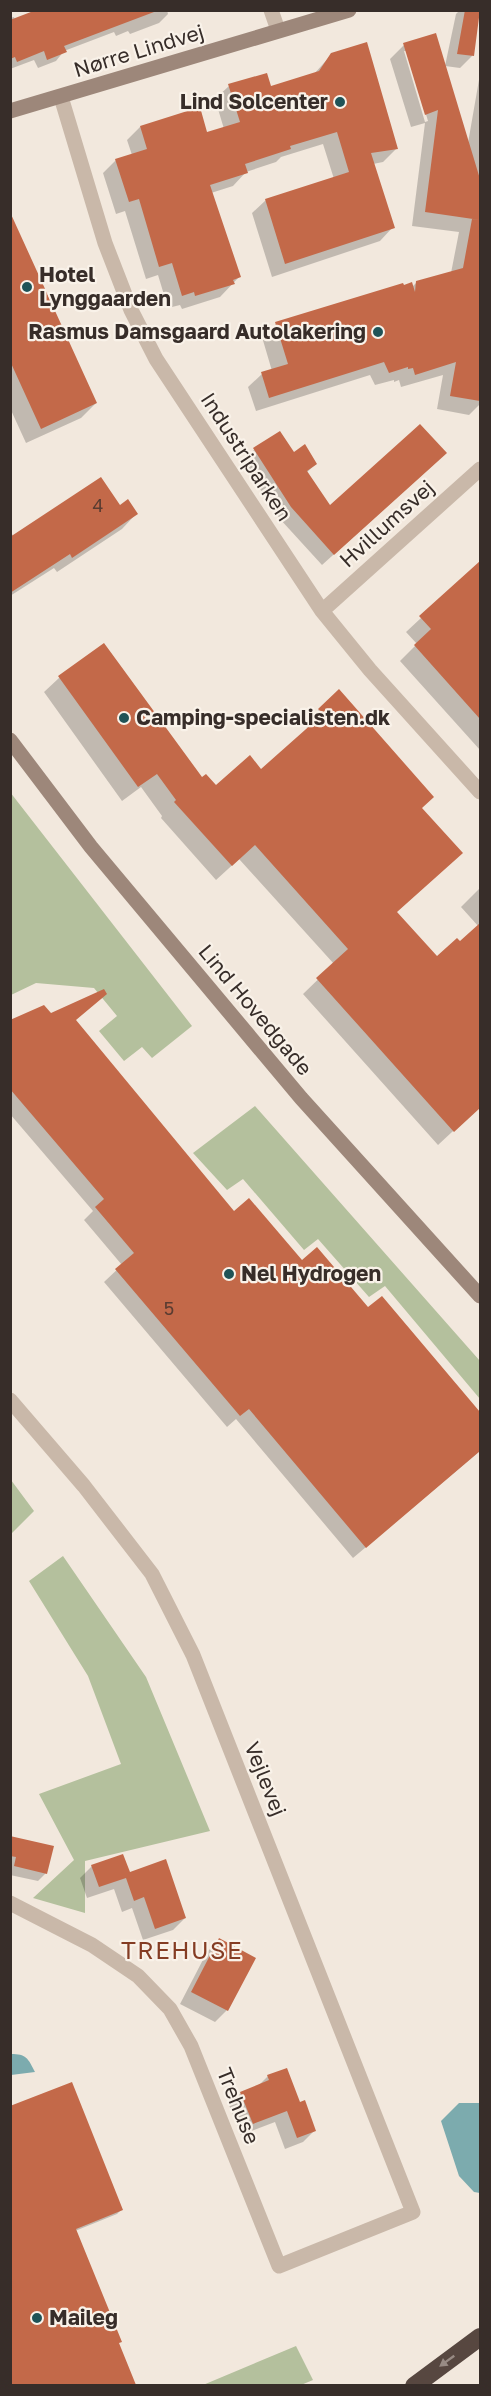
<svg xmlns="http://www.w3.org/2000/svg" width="491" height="2396" font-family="'Golos Text',sans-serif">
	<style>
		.green { fill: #b4c09d }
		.water { fill: #7cabae }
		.shadow { fill: #0003; fill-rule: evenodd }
		.building { fill: #c36949 }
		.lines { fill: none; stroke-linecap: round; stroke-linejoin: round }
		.street { stroke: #c9b8a9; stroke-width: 15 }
		.secondary { stroke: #9d877a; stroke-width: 15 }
		.highway { stroke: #574740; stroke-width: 18 }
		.oneway { fill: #988b84 }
		.poi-dot { fill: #1f5357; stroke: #f9f2e9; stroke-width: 2 }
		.labels { text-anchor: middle; stroke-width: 4.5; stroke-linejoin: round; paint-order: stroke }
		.number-label { font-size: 18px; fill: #5a3c31 }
		.street-label { font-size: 21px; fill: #372d29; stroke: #f9f2e9 }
		.poi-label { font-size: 21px; font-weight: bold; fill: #372d29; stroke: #f9f2e9; text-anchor: start }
		.quarter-label { font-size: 24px; letter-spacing: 1.5px; fill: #843c23; stroke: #f9f2e9 }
	</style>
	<rect width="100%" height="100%" fill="#f2e8dd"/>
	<path class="green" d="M10,792L192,1026L152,1058L142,1047L124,1061L99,1031L117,1016L94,988L36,983L11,995Z
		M255,1106L480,1361V1399L385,1286L369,1297L318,1239L304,1250L243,1179L227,1190L193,1153Z
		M11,1480L34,1511L11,1534L10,1480Z
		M63,1556L146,1677L210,1831L85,1861V1913L33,1898L74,1860L39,1794L121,1764L88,1676L29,1581Z
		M296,2346L313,2380L301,2385H203Z"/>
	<path class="water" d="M11,2054C26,2054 28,2058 35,2072L11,2075Z
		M459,2103H480V2193L474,2192L459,2176L441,2121Z"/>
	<path class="shadow" d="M37,10H167L168,14L159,23L130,34L128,31L116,36L114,32L64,51L56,61L38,68L34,60L10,69V18L14,17L15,20Z
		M460,10H478L472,56L460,68L445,66L456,14Z
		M404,45L468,143L480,74V404L469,415L437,409L443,375L401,387L399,380L394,382V380L375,385L370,375L256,411L248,387L262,374L272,371L262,337L276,324L412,287L417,282L451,273L459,232L412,226L425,123L411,127L390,59ZM404,51H407L428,121L425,122Z
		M332,54L396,149L383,162L373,164L393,227L380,241L272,277L252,213L266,200L334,179L323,144L281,157L276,162L246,172L233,186L211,193L239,277L220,297L182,309L180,305L168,308L158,275L146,279L125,211L116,214L103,173L116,160L132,155L127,140L140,127L206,134L224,129L215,99L229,86L270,88L314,74Z
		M10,215L96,403L81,418L26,443L10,408Z
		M254,450L316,464L306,473L329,508L433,465L322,565L280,519L242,462Z
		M119,507L136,514L122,529L57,572L54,568L10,596V531L14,537Z
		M480,563V750L400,661L417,644L406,632Z
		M104,645L202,779L216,787L261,771L308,729L304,724L319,710L421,808L461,853L395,913L436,958L460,944L479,927L461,907L480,888V1096L478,1098L480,1106L438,1145L303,994L334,964L239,859L216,880L161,818L162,816L141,787L122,801L44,692L59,678Z
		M51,1015L75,1021L234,1213L368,1310L382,1298L480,1414V1451L353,1558L236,1419L227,1427L104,1282L122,1265L84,1220L93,1211L10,1114V1022Z
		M10,1838L46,1873L38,1881L10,1875Z
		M92,1866L129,1874L185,1918L173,1930L143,1940L132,1908L122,1912L114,1889L87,1898L80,1878Z
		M219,1940L227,2010L215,2022L180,2004L207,1952Z
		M268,2076L299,2104L315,2130L303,2142L285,2149L275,2122L241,2135L229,2105L241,2093L258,2086Z
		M10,2108L121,2210L117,2214L75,2231L134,2386H10Z"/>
	<path class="building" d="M36,10H153L154,12L64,46L67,52L47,60L44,51L17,62L15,57L10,59V20Z
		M465,10H480L474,56L457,54Z
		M436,33L480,179V220L425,212L438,110L425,115L403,43Z
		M367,42L398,149L371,153L395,228L285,264L265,199L349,172L337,132L290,146L291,149L245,164L248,173L210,185L241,277L233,280L235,284L195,296L194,292L182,296L172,263L159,267L139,199L129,202L115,159L147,149L140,126L200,107L207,132L240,122L228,84L267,73L271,86L319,71L331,53Z
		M10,212L97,403L41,429L10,361Z
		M472,219L480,220V401L450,396L456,362L415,375L413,368L408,369V367L389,373L384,362L269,398L261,372L288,364L275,322L403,283L404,285L412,282L415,292L416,281L463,268Z
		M420,424L447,453L334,555L291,507L253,448L280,431L294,452L305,444L317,464L307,471L330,505Z
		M101,477L120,505L128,499L138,514L72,558L70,554L10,593V537Z
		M480,561V719L414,645L431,629L419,616Z
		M104,643L202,777L206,774L216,785L250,755L261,769L323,714L318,709L339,689L434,797L422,808L463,853L397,912L437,956L457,938L460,941L480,923V1108L454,1132L316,978L348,949L255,845L232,866L174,802L176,800L157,774L138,787L58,676Z
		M104,989L107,994L76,1020L234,1211L249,1198L302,1260L317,1247L368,1307L382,1296L480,1412V1451L366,1548L249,1409L240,1416L115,1269L134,1253L95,1207L104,1199L10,1089V1020L44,1005L51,1013Z
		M10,1836L54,1846L47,1874L14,1866L16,1857L10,1856Z
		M123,1854L130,1872L166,1859L186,1918L155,1929L144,1897L134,1901L126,1878L99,1887L91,1865Z
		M219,1938L256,1958L228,2011L191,1992Z
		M287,2068L300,2102L305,2100L316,2131L297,2138L287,2111L253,2124L240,2092L269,2080L267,2075Z
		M72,2082L123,2210L76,2229L122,2342L119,2343L136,2385H10V2106Z"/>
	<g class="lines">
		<path class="street" d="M271,10L278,30
			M61,97L105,243L131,310L156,359L322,611L370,670L480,792
			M322,611L480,469
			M10,1400L84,1486L152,1574L193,1655L413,2212L279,2266L191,2046L170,2009L138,1976L92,1945L10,1903"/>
		<path class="secondary" d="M10,111L349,10
			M10,740L91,847L301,1098L480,1296"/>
		<path class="highway" d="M414,2386L480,2337"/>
	</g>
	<defs><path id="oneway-solid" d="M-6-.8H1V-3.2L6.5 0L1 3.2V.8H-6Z" transform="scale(1.5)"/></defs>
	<use class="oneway" href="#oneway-solid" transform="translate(447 2361) rotate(144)"/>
	<g class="poi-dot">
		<circle cx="340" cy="102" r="6"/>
		<circle cx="27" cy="287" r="6"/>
		<circle cx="378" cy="332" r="6"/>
		<circle cx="124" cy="718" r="6"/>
		<circle cx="229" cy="1274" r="6"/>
		<circle cx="37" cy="2318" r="6"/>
	</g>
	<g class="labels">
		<g class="number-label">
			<text x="98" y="512">4</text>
			<text x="169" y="1315">5</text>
		</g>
		<g class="street-label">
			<text transform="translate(139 51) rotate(-17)" y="7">Nørre Lindvej</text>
			<text transform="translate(246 457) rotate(57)" y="7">Industriparken</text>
			<text transform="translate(387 524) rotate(-42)" y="7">Hvillumsvej</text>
			<text transform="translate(255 1010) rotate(50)" y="7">Lind Hovedgade</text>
			<text transform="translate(265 1779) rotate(68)" y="7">Vejlevej</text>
			<text transform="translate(238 2106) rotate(68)" y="7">Trehuse</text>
		</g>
		<g class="poi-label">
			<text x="328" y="109" text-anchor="end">Lind Solcenter</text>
			<text x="39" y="282">Hotel<tspan x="39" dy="24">Lynggaarden</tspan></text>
			<text x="366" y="339" text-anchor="end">Rasmus Damsgaard Autolakering</text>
			<text x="136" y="725">Camping-specialisten.dk</text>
			<text x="241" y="1281">Nel Hydrogen</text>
			<text x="49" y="2325">Maileg</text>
		</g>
		<g class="quarter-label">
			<text x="182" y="1959">TREHUSE</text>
		</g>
	</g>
	<rect width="491" height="2396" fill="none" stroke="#372d29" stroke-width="24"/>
</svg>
